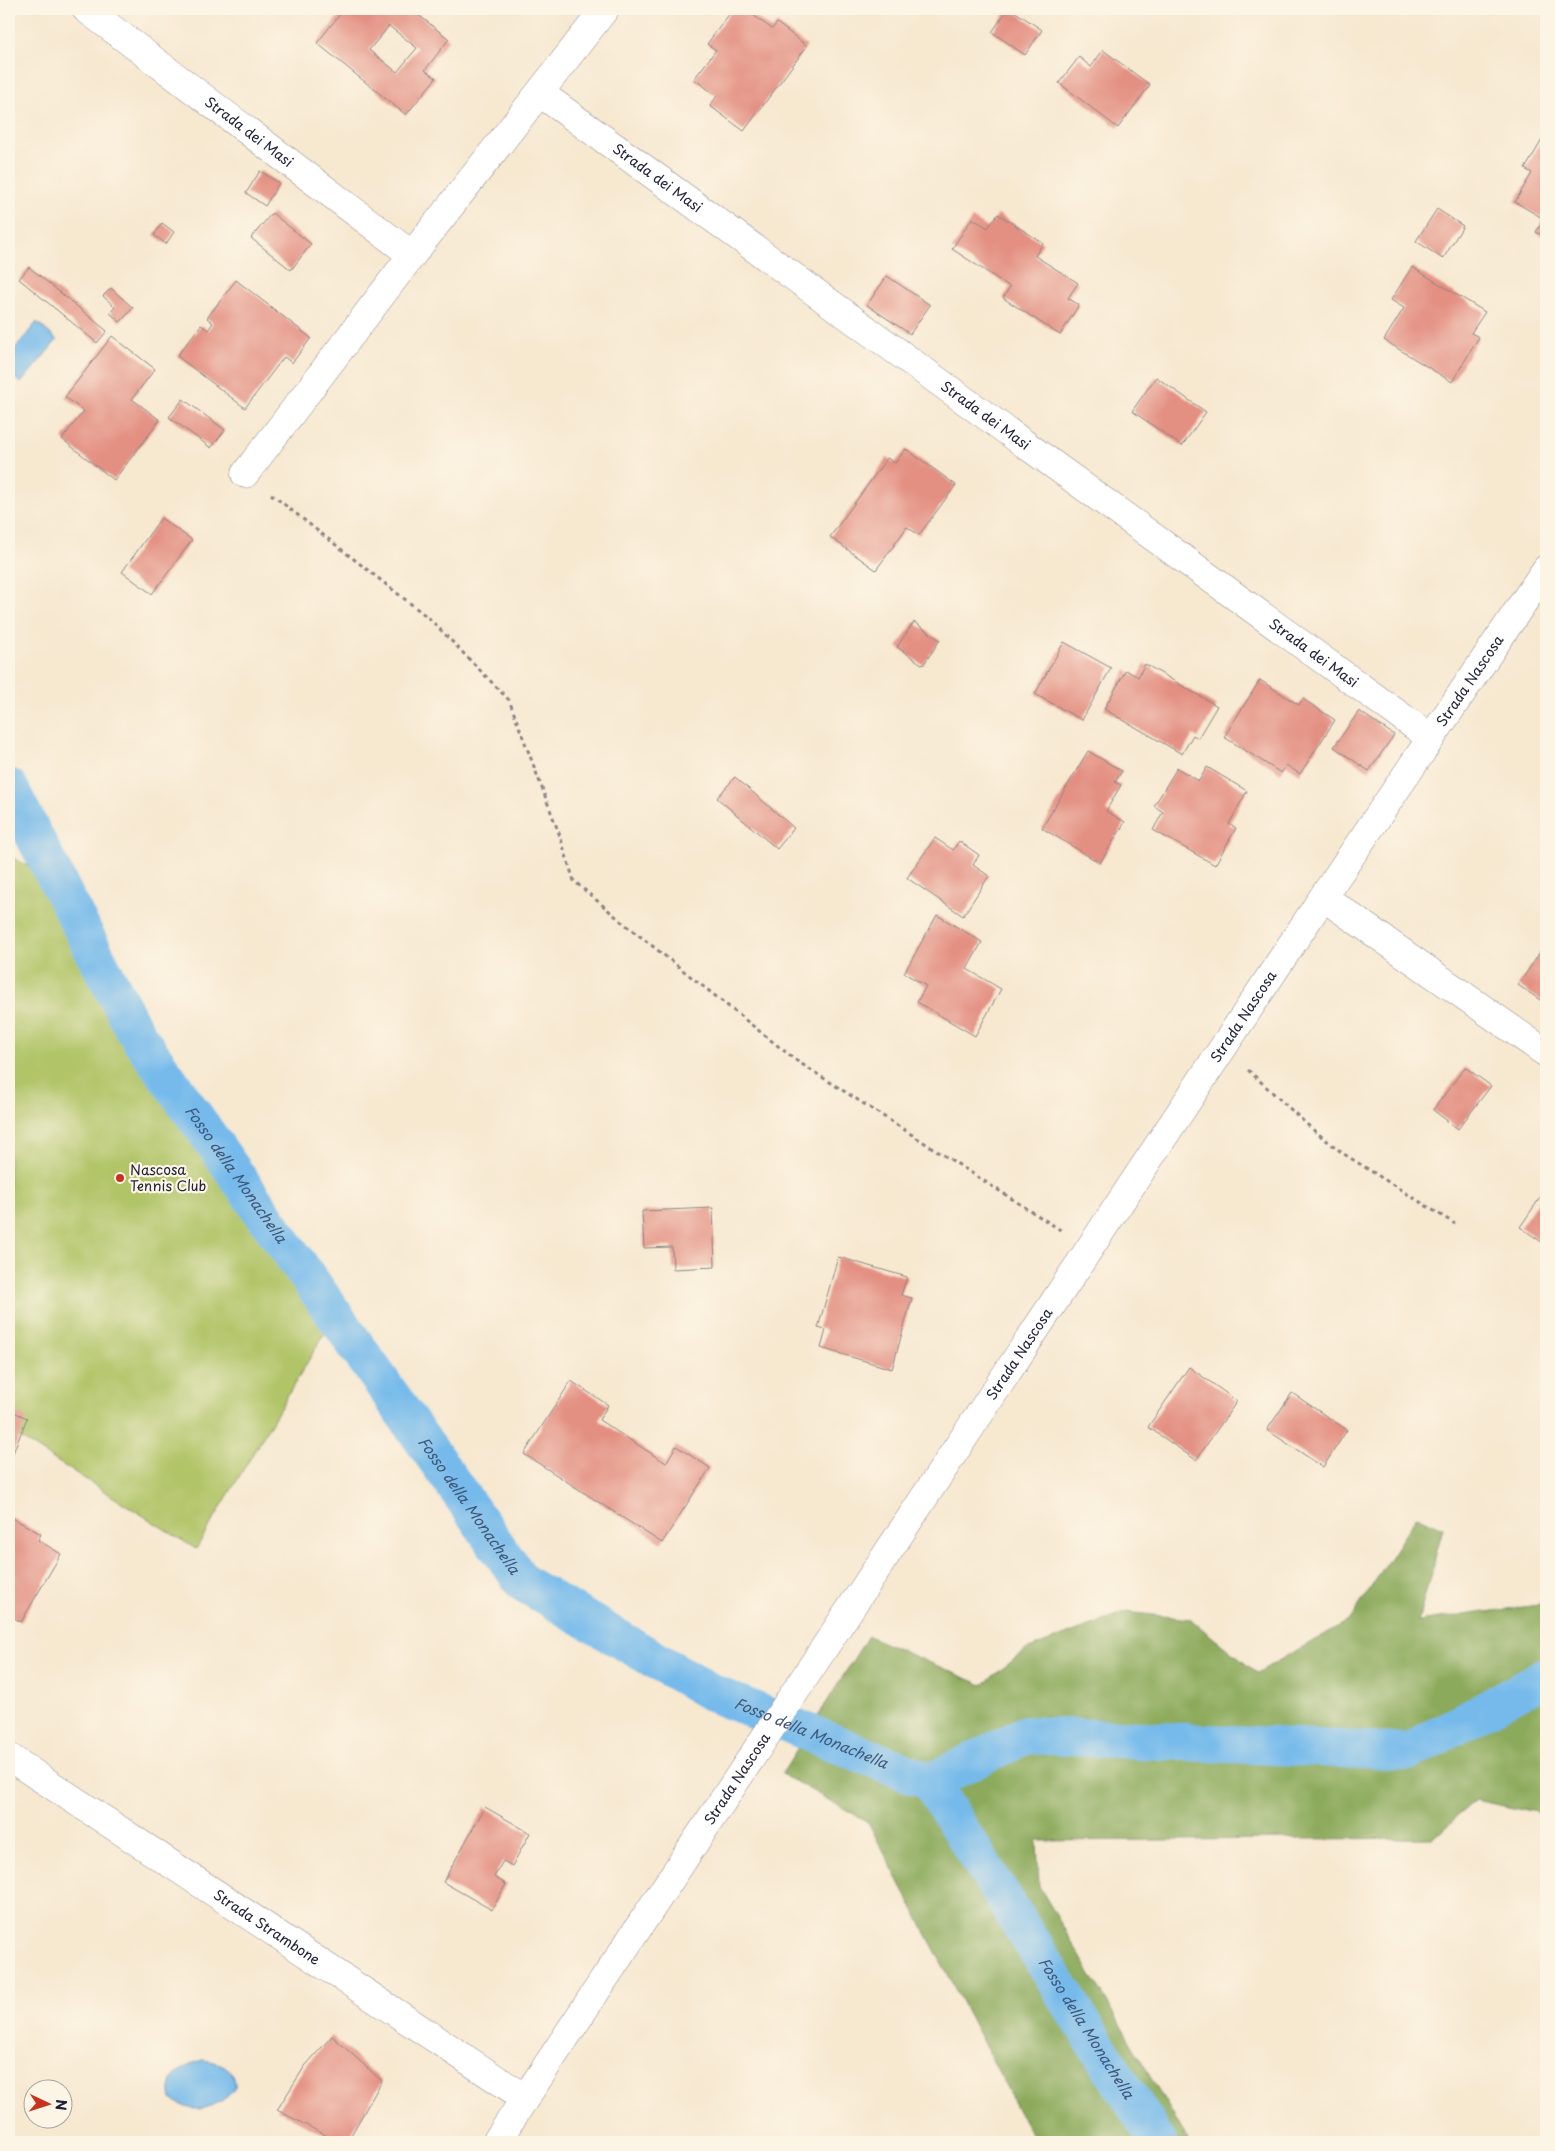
<svg xmlns="http://www.w3.org/2000/svg" width="1555" height="2151" font-family="'Playpen Sans',sans-serif">
	<style>
		.green { fill: #b1c468; stroke: #6a7352 }
		.forest { fill: #8caa5c; stroke: #57664c }
		.water { fill: #74baeb; stroke: #4b6e93 }
		.lines { fill: none; stroke-linecap: round; stroke-linejoin: round }
		.canal { stroke: #74baeb; stroke-width: 38 }
		.building { fill: #e38f81; fill-rule: evenodd }
		.minor-casing { stroke: #8c8586; stroke-width: 29 }
		.path { stroke: #8c8586; stroke-width: 3; stroke-dasharray: 4 4; stroke-linecap: butt }
		.minor { stroke: #fff; stroke-width: 28 }
		.poi-dot { fill: #c8321e; stroke: #fcf5e5; stroke-width: 2 }
		.labels { text-anchor: middle; stroke-width: 4.5; stroke-linejoin: round; paint-order: stroke }
		.street-label { font-size: 14px; fill: #22223b; stroke: #fcf5e5 }
		.poi-label { font-size: 14px; fill: #22223b; stroke: #fcf5e5; text-anchor: start }
		.water-label { font-size: 15px; font-style: italic; fill: #3f5779; stroke: #fcf5e5 }
	</style>
	<rect width="100%" height="100%" fill="#fcf5e5"/>
	<filter id="ink" filterUnits="userSpaceOnUse"><feTurbulence type="fractalNoise" baseFrequency=".02" numOctaves="2"/><feDisplacementMap in="SourceGraphic" scale="10" xChannelSelector="R" yChannelSelector="G"/><feConvolveMatrix kernelMatrix="1 2 1 2 8 2 1 2 1" color-interpolation-filters="sRGB"/></filter>
	<filter id="wash" filterUnits="userSpaceOnUse"><feTurbulence type="fractalNoise" baseFrequency=".0096" numOctaves="4" result="noise"/><feDisplacementMap in="SourceGraphic" scale="20" xChannelSelector="R" yChannelSelector="G"/><feGaussianBlur stdDeviation="1.12" result="paint"/><feColorMatrix in="noise" values="0 0 0 0 0 0 0 0 0 0 0 0 0 0 0 0 0 1.4 0 .05"/><feComposite in="paint" operator="in"/></filter>
	<g filter="url(#wash)">
		<rect width="100%" height="100%" fill="#f7e8d0"/>
		<path class="green" d="M9,856L46,875L129,1035L332,1321L196,1549L9,1431Z"/>
		<path class="forest" d="M1417,1516L1443,1528L1418,1621L1546,1604V1815L1475,1800L1434,1838L1037,1841L1039,1886L1189,2142H1035L868,1822L782,1774L868,1636L982,1685L1026,1650L1125,1612L1190,1619L1257,1673L1350,1620Z"/>
		<path class="water" d="M37,322L57,340L21,383L9,373V356Z
			M203,2060C219,2062 236,2067 235,2087C231,2094 227,2097 221,2101C201,2112 191,2112 171,2099C165,2076 184,2065 203,2060Z"/>
		<g class="lines">
			<g class="canal">
				<path id="s1" d="M9,787L134,1030L523,1583L714,1694L930,1782L1158,2142"/>
				<path d="M930,1782L1026,1735L1408,1752L1546,1676"/>
			</g>
		</g>
		<g id="blocks">
			<path class="building" d="M344,9H411L449,39L425,70L436,78L406,115L317,43ZM389,26L417,48L397,72L369,50Z
				M733,9H745L772,29L777,23L807,46L744,131L710,106L717,96L694,79L716,50L707,44Z
				M1008,9H1011L1042,30L1025,55L992,32Z
				M1103,50L1150,85L1118,128L1059,83L1079,57L1091,67Z
				M1546,133V238L1536,232L1544,219L1515,202L1532,173L1525,169Z
				M260,171L279,183L265,206L246,193Z
				M1437,209L1463,226L1443,259L1416,241Z
				M272,213L311,244L291,270L251,238Z
				M998,214L1043,243L1035,256L1078,283L1068,298L1079,305L1060,335L1003,298L1010,287L952,249L972,218L988,228Z
				M162,223L174,232L166,244L154,235Z
				M29,267L107,331L97,343L19,279Z
				M1412,267L1485,312L1471,333L1479,337L1452,382L1384,340L1404,308L1391,300Z
				M887,276L930,305L910,334L867,305Z
				M236,280L311,338L292,363L284,357L245,408L177,356L201,325L208,330L213,323L207,318Z
				M111,288L133,308L120,322L110,313L115,307L103,296Z
				M112,336L155,369L132,399L160,420L114,480L62,439L84,411L65,397Z
				M1156,377L1206,412L1182,446L1132,411Z
				M183,399L225,430L211,448L169,417Z
				M906,449L956,485L919,535L907,527L876,570L830,537L887,458L895,463Z
				M161,518L192,540L152,594L122,572Z
				M914,622L940,640L923,665L897,647Z
				M1064,642L1111,668L1082,720L1035,694Z
				M1145,664L1217,706L1198,738L1193,735L1182,754L1104,709L1126,670L1138,677Z
				M1260,680L1299,705L1303,699L1335,720L1300,774L1286,765L1281,773L1224,737Z
				M1359,711L1394,735L1369,771L1334,747Z
				M1088,751L1122,771L1115,782L1121,785L1106,811L1125,822L1100,863L1042,828Z
				M1207,767L1247,791L1229,824L1236,828L1215,865L1153,830L1163,812L1154,806L1177,768L1199,781Z
				M735,777L794,828L777,849L717,798Z
				M935,838L953,850L959,841L979,855L973,865L989,876L963,916L907,878Z
				M937,915L982,942L967,969L1001,989L975,1036L917,1002L926,986L904,973Z
				M1546,944V1004L1518,985Z
				M1465,1067L1491,1086L1458,1129L1433,1110Z
				M1546,1189V1245L1520,1227Z
				M713,1208L715,1267L673,1269L672,1247L644,1248L642,1211Z
				M838,1257L907,1277L901,1295L912,1298L892,1369L821,1348L826,1330L818,1328Z
				M1189,1367L1237,1401L1196,1460L1148,1427Z
				M571,1381L608,1405L599,1420L666,1463L676,1446L710,1468L662,1543L524,1454Z
				M1292,1393L1347,1430L1323,1467L1267,1430Z
				M9,1410L27,1418L9,1463Z
				M9,1516L41,1534L38,1540L61,1554L21,1622L9,1615Z
				M485,1807L530,1833L512,1866L503,1861L494,1877L506,1884L492,1910L443,1882Z
				M332,2036L382,2081L347,2142H339L277,2110L305,2066Z"/>
		</g>
	</g>
	<g filter="url(#ink)">
		<use href="#blocks" fill-opacity="0" stroke="#8c8586" stroke-width="1"/>
		<g class="lines">
			<defs>
				<g id="minor">
					<path id="s2" d="M86,9L412,255"/>
					<path id="s3" d="M540,93L1431,738"/>
					<path d="M245,474L412,255L605,9"/>
					<path d="M1323,897L1546,1053"/>
					<path id="s4" d="M9,1757L525,2098"/>
					<path id="s5" d="M496,2142L1323,897L1546,569"/>
				</g>
			</defs>
			<use href="#minor" class="minor-casing"/>
			<path class="path" d="M271,494L430,619L509,700L560,836L574,881L621,921L797,1061L1062,1231
				M1248,1070L1312,1129L1344,1154L1455,1224"/>
			<use href="#minor" class="minor"/>
		</g>
	</g>
	<circle class="poi-dot" cx="120" cy="1178" r="5"/>
	<g class="labels">
		<g class="street-label">
			<text dy="5" stroke="none"><textPath href="#s2" startOffset="204">Strada dei Masi</textPath></text>
			<text dy="5" stroke="none"><textPath href="#s3" startOffset="145">Strada dei Masi</textPath></text>
			<text dy="5" stroke="none"><textPath href="#s3" startOffset="550">Strada dei Masi</textPath></text>
			<text dy="5" stroke="none"><textPath href="#s3" startOffset="955">Strada dei Masi</textPath></text>
			<text dy="5" stroke="none"><textPath href="#s5" startOffset="1756">Strada Nascosa</textPath></text>
			<text dy="5" stroke="none"><textPath href="#s5" startOffset="1351">Strada Nascosa</textPath></text>
			<text dy="5" stroke="none"><textPath href="#s5" startOffset="946">Strada Nascosa</textPath></text>
			<text dy="5" stroke="none"><textPath href="#s5" startOffset="436">Strada Nascosa</textPath></text>
			<text dy="5" stroke="none"><textPath href="#s4" startOffset="309">Strada Strambone</textPath></text>
		</g>
		<g class="poi-label">
			<text x="130" y="1175">Nascosa<tspan x="130" dy="16">Tennis Club</tspan></text>
		</g>
		<g class="water-label">
			<text dy="5" stroke="none"><textPath href="#s1" startOffset="450">Fosso della Monachella</textPath></text>
			<text dy="5" stroke="none"><textPath href="#s1" startOffset="855">Fosso della Monachella</textPath></text>
			<text dy="5" stroke="none"><textPath href="#s1" startOffset="1275">Fosso della Monachella</textPath></text>
			<text dy="5" stroke="none"><textPath href="#s1" startOffset="1695">Fosso della Monachella</textPath></text>
		</g>
	</g>
	<rect width="1555" height="2151" fill="none" stroke="#fcf5e5" stroke-width="30"/>
	<g transform="translate(48 2104) rotate(94)"><circle r="24" fill="#fcf5e5" stroke="#a5a1a1"/>
	<path d="M0-4L9 19L0 12L-9 19Z" fill="#c8321e"/>
	<text y="-8" font-size="14" font-weight="bold" text-anchor="middle" fill="#22223b">N</text>
	</g>
</svg>
